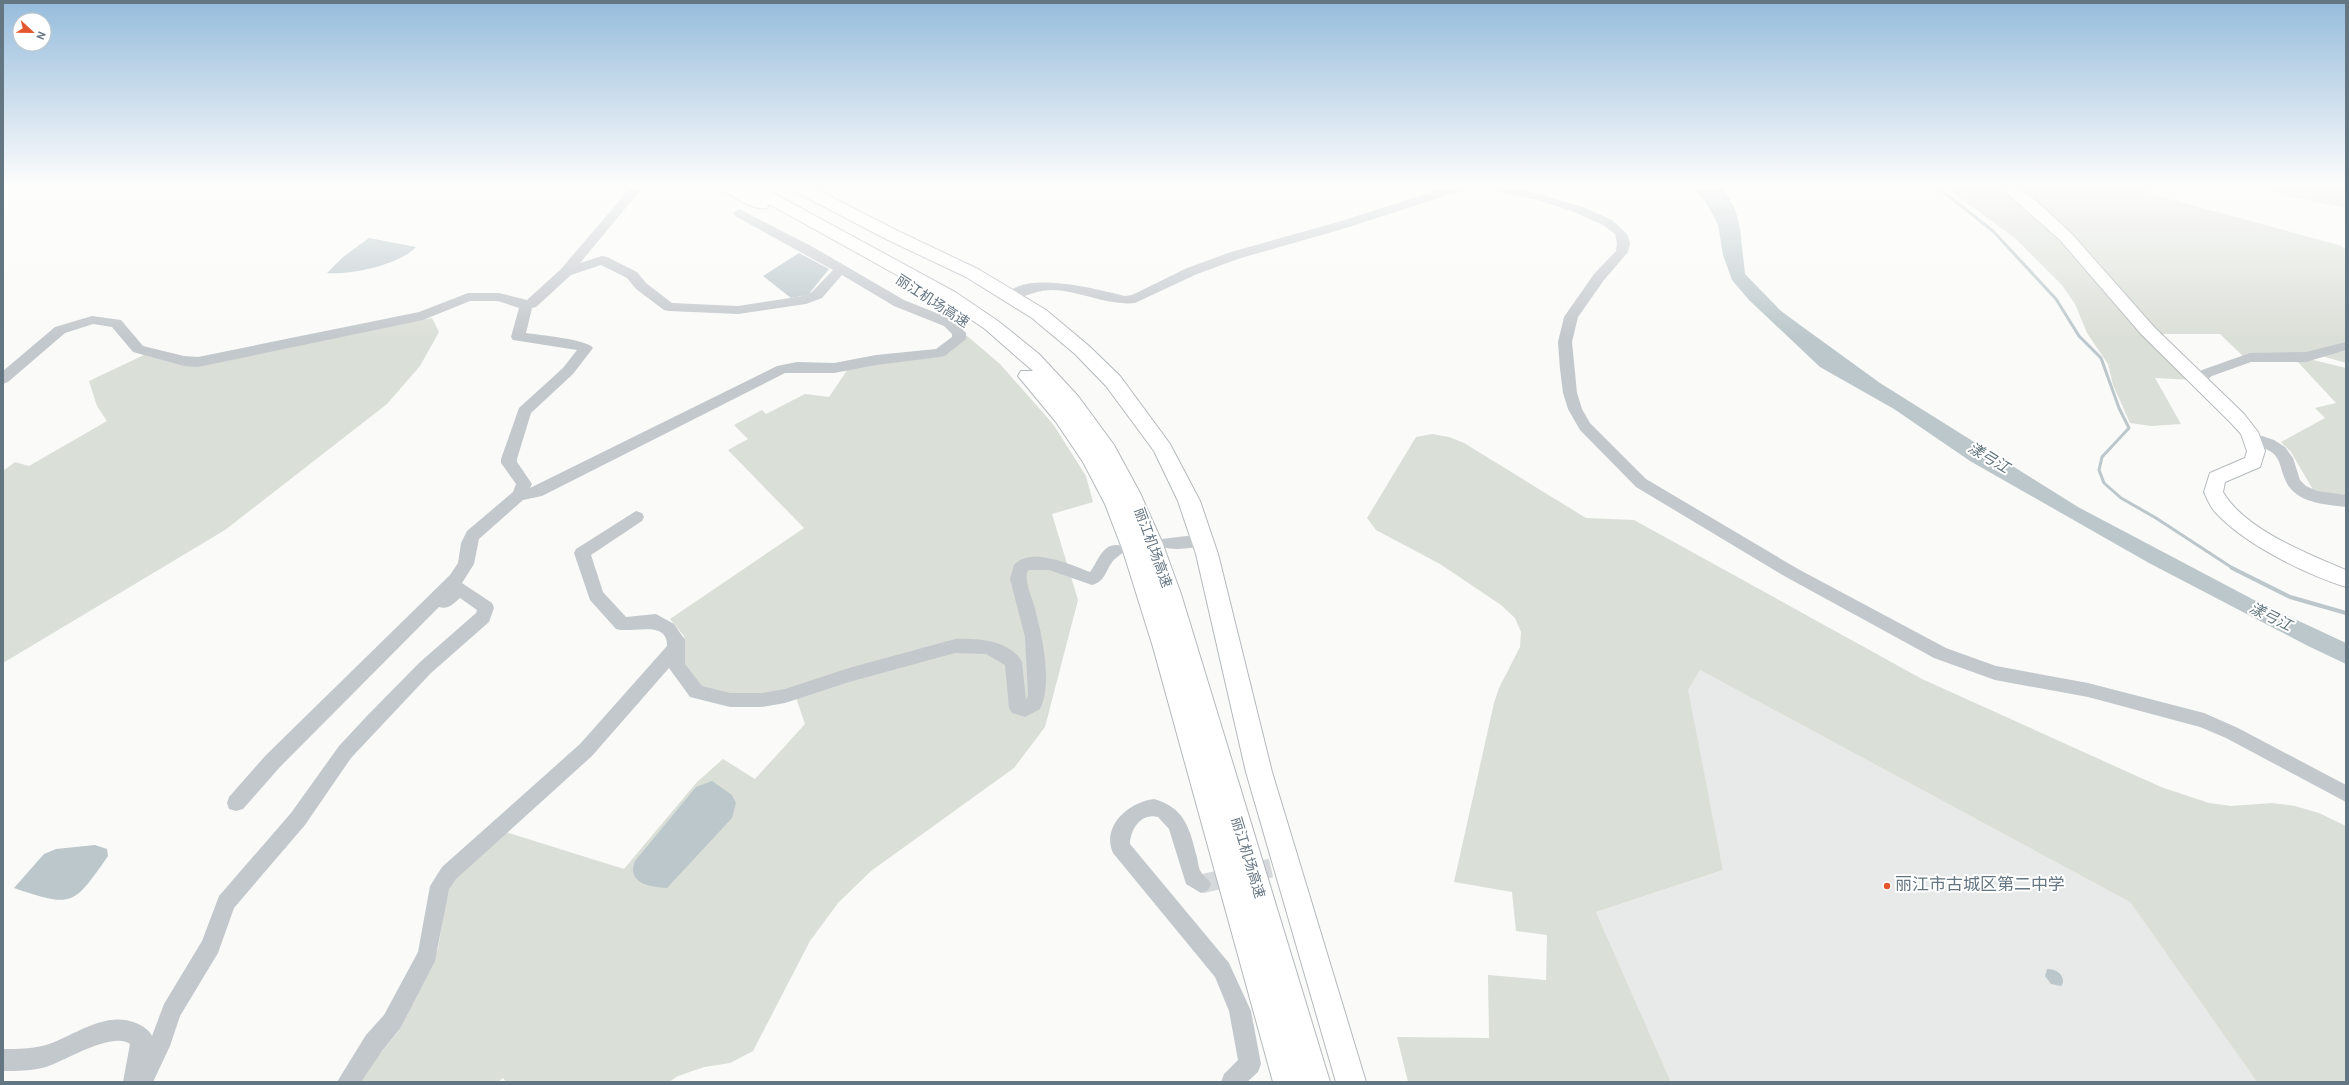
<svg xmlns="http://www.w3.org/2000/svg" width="2349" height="1085" font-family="Overpass,'Noto Sans SC',sans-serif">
<rect width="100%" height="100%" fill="#fafaf8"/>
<!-- built -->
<path fill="#e8e9e9" d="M1700 670 2130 902 2257 1082H1671L1596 912 1723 870 1687 690Z"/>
<!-- green -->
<path fill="#dadfd7" d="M1945 187H2001L2026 204 2195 380 2155 378 2181 424 2151 426 2130 423 2113 385 2108 364 2087 333 2075 304 2062 285 2015 238Z
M2015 187H2148L2151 194 2342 246 2346 250V363L2308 352 2244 357 2220 334H2158C2112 283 2073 225 2015 187Z
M2256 187H2346V208L2292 197Z
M432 318 439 332 420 366 387 404 225 530 3 663V471L15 462 29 466 107 421 97 406 89 381 146 354 184 365Z
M966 335 1000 364 1053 424 1086 476 1093 502 1052 514 1078 600 1045 727 1014 768 871 871 838 903 810 941 753 1051 730 1063 704 1067 678 1076 669 1082H506L503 1078 498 1082H356L399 1031 438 949 448 886 506 832 624 869 697 782 723 759 755 779 805 724 793 689C771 694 720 703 701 688 692 681 685 664 679 654L684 636 670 619 804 528 728 450 748 439 734 425 762 410 766 414 805 394 829 397 850 366 936 357 949 353Z
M2313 360 2346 368V500L2316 495 2291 452 2281 442 2325 418 2315 408 2336 403 2297 361Z
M1432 434 1449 437 1464 443 1586 518 1634 520 1922 679 2161 787 2209 803 2231 806 2272 803 2295 806 2319 813 2346 826V1082H2257L2130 902 1700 670 1688 690 1723 870 1596 912 1671 1082H1408L1397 1037 1489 1038 1488 975 1546 980 1547 935 1516 931 1512 892 1454 882 1494 703 1499 688 1520 647 1521 632 1515 618 1501 605 1440 564 1376 530 1367 518 1416 437Z"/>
<!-- water -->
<path fill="#bbc7cb" d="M1690 187H1723L1735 209 1740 228 1745 274 1781 311 1800 325 1880 383 2078 507 2256 601 2346 643V664L2308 646 2149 563 1970 461 1894 409 1820 367 1749 300 1732 280 1723 255 1718 224 1703 198Z
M369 238 416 247C399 265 351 275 327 273L343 257Z
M799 253 829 269 808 295 791 298 763 276Z
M712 781 732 795 736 803 732 818 667 888C650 887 626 883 635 861L696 787Z
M95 845 107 849 108 856C73 906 73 908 14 888L44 854 56 849Z
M2047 969C2056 969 2064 974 2063 983L2061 986 2051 984 2045 976Z"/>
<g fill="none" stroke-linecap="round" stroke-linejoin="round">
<!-- stream-far1 -->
<path stroke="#bbc7cb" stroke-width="3" d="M1937 187 1993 231 2056 299 2079 336 2101 358 2119 408 2129 428 2102 457 2099 470 2104 483 2121 498 2156 518 2234 569"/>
<!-- stream -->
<path stroke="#bbc7cb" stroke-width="4" d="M2232 568 2290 597 2346 613"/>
<!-- minor-tunnel -->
<path stroke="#d5d9db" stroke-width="19" stroke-dasharray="19 10" stroke-linecap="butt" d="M1201 884 1271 868"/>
<defs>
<path id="major" d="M2000 187H2016L2034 199 2071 233 2154 327 2244 414 2258 432 2265 451 2260 467 2225 482 2223 492C2244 529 2308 554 2346 570V587C2305 574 2246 545 2216 513 2211 508 2207 499 2204 492L2210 473 2245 458 2247 451 2241 434 2231 423 2142 335 2060 240Z"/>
<path id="highway" d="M721 187H762L955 292 998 321 1039 354 1078 396 1114 445 1140 493 1162 542 1181 594 1330 1082H1273L1153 647 1123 551 1105 504 1083 462 1056 422 1018 376 1021 371H1033L985 329 942 300 769 204 767 208C753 211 736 197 723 191Z
M792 187H812L900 232 978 269 1046 310 1089 346 1120 376 1170 444 1200 501 1218 554 1272 772 1366 1082H1336L1246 772 1196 554 1178 501 1154 451 1106 386 1075 354 1032 318 966 277 888 240 794 191Z"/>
</defs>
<!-- major casing -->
<use href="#major" stroke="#b5babe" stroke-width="2"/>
<!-- highway casing -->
<use href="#highway" stroke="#b4b9bd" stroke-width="2"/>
<!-- minor -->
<path fill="#c3c8cc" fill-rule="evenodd" d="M631 187H643L580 263 602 256 607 257 637 272 646 283 672 303 738 306 803 296 812 292 833 270 735 216 733 213 739 209 813 247 904 300 954 320 966 333V339L945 356 940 357 876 365 834 373H785L542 496 523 500 479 539 474 564 462 583 492 603 494 608 489 622 431 673 351 758 305 825 234 908 218 953 180 1016 170 1046 153 1082H123L130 1044C112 1031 65 1061 46 1067 32 1071 17 1071 3 1071V1049C17 1049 32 1049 46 1045 74 1036 105 1010 136 1023 143 1026 149 1030 152 1036L164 1004 202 941 219 896 291 813 339 746 365 718 419 663 476 613 477 610 460 598C453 604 448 610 439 607L280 767 243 809 236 811 229 809 227 803 229 797 266 755 450 575 458 563 461 543 467 531 513 492 516 484 501 463V459L519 408 563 368 577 350 513 340 511 337 519 308 498 301H470L423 320 198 367 184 366 133 352 112 327 93 324 65 333 8 382 3 384V371L55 327 92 316 121 320 143 346 184 356 198 357 419 312 468 293H499L527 300 561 269ZM601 265 627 278 636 289 664 310 669 311 738 314 806 304 822 298 842 275 894 306 944 326 952 334V337L936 349 876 355 834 363 797 362 777 366 530 488 532 484 517 462V459L531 413 573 374 593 348C587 339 538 335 526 333L532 308 536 307 571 275Z
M1448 187H1465L1463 190 1346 228 1241 258 1197 274 1135 303C1108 306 1081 291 1053 290 1037 290 1027 296 1012 300L1005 296C1024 269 1099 290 1125 296L1132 295 1187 268 1231 252 1338 222Z
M1492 187H1514L1583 207 1612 220 1627 234 1630 243 1628 252 1604 280 1578 317 1572 342 1577 393 1582 409 1590 423 1646 479 1798 569 1946 648 1996 666 2088 683 2204 713 2238 728 2346 785V802L2226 738 2200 727 2088 697 1995 680 1934 658 1786 577 1636 487 1580 430 1568 409 1563 393 1560 369 1558 342 1564 317 1594 274 1616 251 1617 243 1615 234 1603 225 1574 212 1538 200 1494 190Z
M2346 342V350L2306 362H2251L2212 376 2203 383H2193L2191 380 2202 370 2250 353 2306 352Z
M2253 433 2274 440 2285 447 2293 458 2300 480 2306 486 2317 491 2346 495V507C2322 504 2293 503 2284 477 2281 469 2280 460 2274 454 2267 447 2251 446 2246 438L2248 434Z
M636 511 642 513 644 517 642 521 591 555 603 592 626 617 656 614 674 624 685 640V664L702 686 730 693H762L785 689 849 668 955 639C977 638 1010 640 1022 662L1026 700 1028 695 1025 637 1010 579 1014 565C1031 546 1071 565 1090 572 1099 560 1103 540 1123 546L1125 550C1122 555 1117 556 1113 561 1105 571 1106 581 1092 585L1049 570H1029L1027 572C1025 584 1032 597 1035 609 1042 635 1053 684 1040 709L1025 717 1012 713 1009 708 1005 665 986 654 955 653 849 682 785 703 762 707H730L690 697 669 668 592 756 456 879 449 889 435 961 400 1029 382 1051 361 1082H337L366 1035 384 1015 418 952 430 886 442 867 580 744 667 646C668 619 631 634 616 629L590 600 574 553 576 549Z
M1203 534 1209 536 1211 540 1209 544C1196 548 1175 551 1162 547L1160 543 1162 539Z
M1154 799C1184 808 1189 826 1196 854 1198 859 1198 868 1201 872 1204 877 1208 878 1211 884L1208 890 1201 893 1186 884 1169 829 1158 817C1141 812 1130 830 1130 844L1229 963 1251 1011 1261 1064 1258 1072 1247 1082H1221L1224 1074 1238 1060 1229 1011 1215 977 1113 853C1101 826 1129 802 1154 799Z"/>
<!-- major -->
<use href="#major" fill="#fff" fill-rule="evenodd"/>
<!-- highway -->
<use href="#highway" fill="#fff" fill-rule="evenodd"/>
</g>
<!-- sky -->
<linearGradient id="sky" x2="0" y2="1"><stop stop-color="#96bcdc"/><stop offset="0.55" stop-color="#fdfdfc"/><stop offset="1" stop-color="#fdfdfc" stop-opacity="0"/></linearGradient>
<rect width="2349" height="339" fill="url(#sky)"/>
<!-- markers -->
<circle fill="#e4572e" stroke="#fff" stroke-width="1.5" cx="1887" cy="886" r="4"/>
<g text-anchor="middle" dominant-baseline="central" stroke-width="4" stroke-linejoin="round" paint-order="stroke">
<!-- street labels -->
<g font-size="14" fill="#657683" stroke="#fff">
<text transform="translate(932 302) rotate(33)">丽江机场高速</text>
<text transform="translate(1152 548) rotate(70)">丽江机场高速</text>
<text transform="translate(1247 858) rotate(73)">丽江机场高速</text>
</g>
<!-- water labels -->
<g font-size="15" font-style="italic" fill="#60757c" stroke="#fff">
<text transform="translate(1988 459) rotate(31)">漾弓江</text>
<text transform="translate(2270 618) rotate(26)">漾弓江</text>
</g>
<!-- near-poi labels -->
<g font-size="17" fill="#657683" stroke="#fff" text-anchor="start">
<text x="1895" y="886">丽江市古城区第二中学</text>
</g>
</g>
<!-- border -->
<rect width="2349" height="1085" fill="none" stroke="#657683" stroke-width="8"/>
<!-- north arrow -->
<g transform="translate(32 32) rotate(112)"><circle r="19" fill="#ffffff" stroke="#c1c8cd"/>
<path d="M0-3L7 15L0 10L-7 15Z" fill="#e4572e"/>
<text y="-6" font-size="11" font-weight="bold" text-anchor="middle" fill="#657683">N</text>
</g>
</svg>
